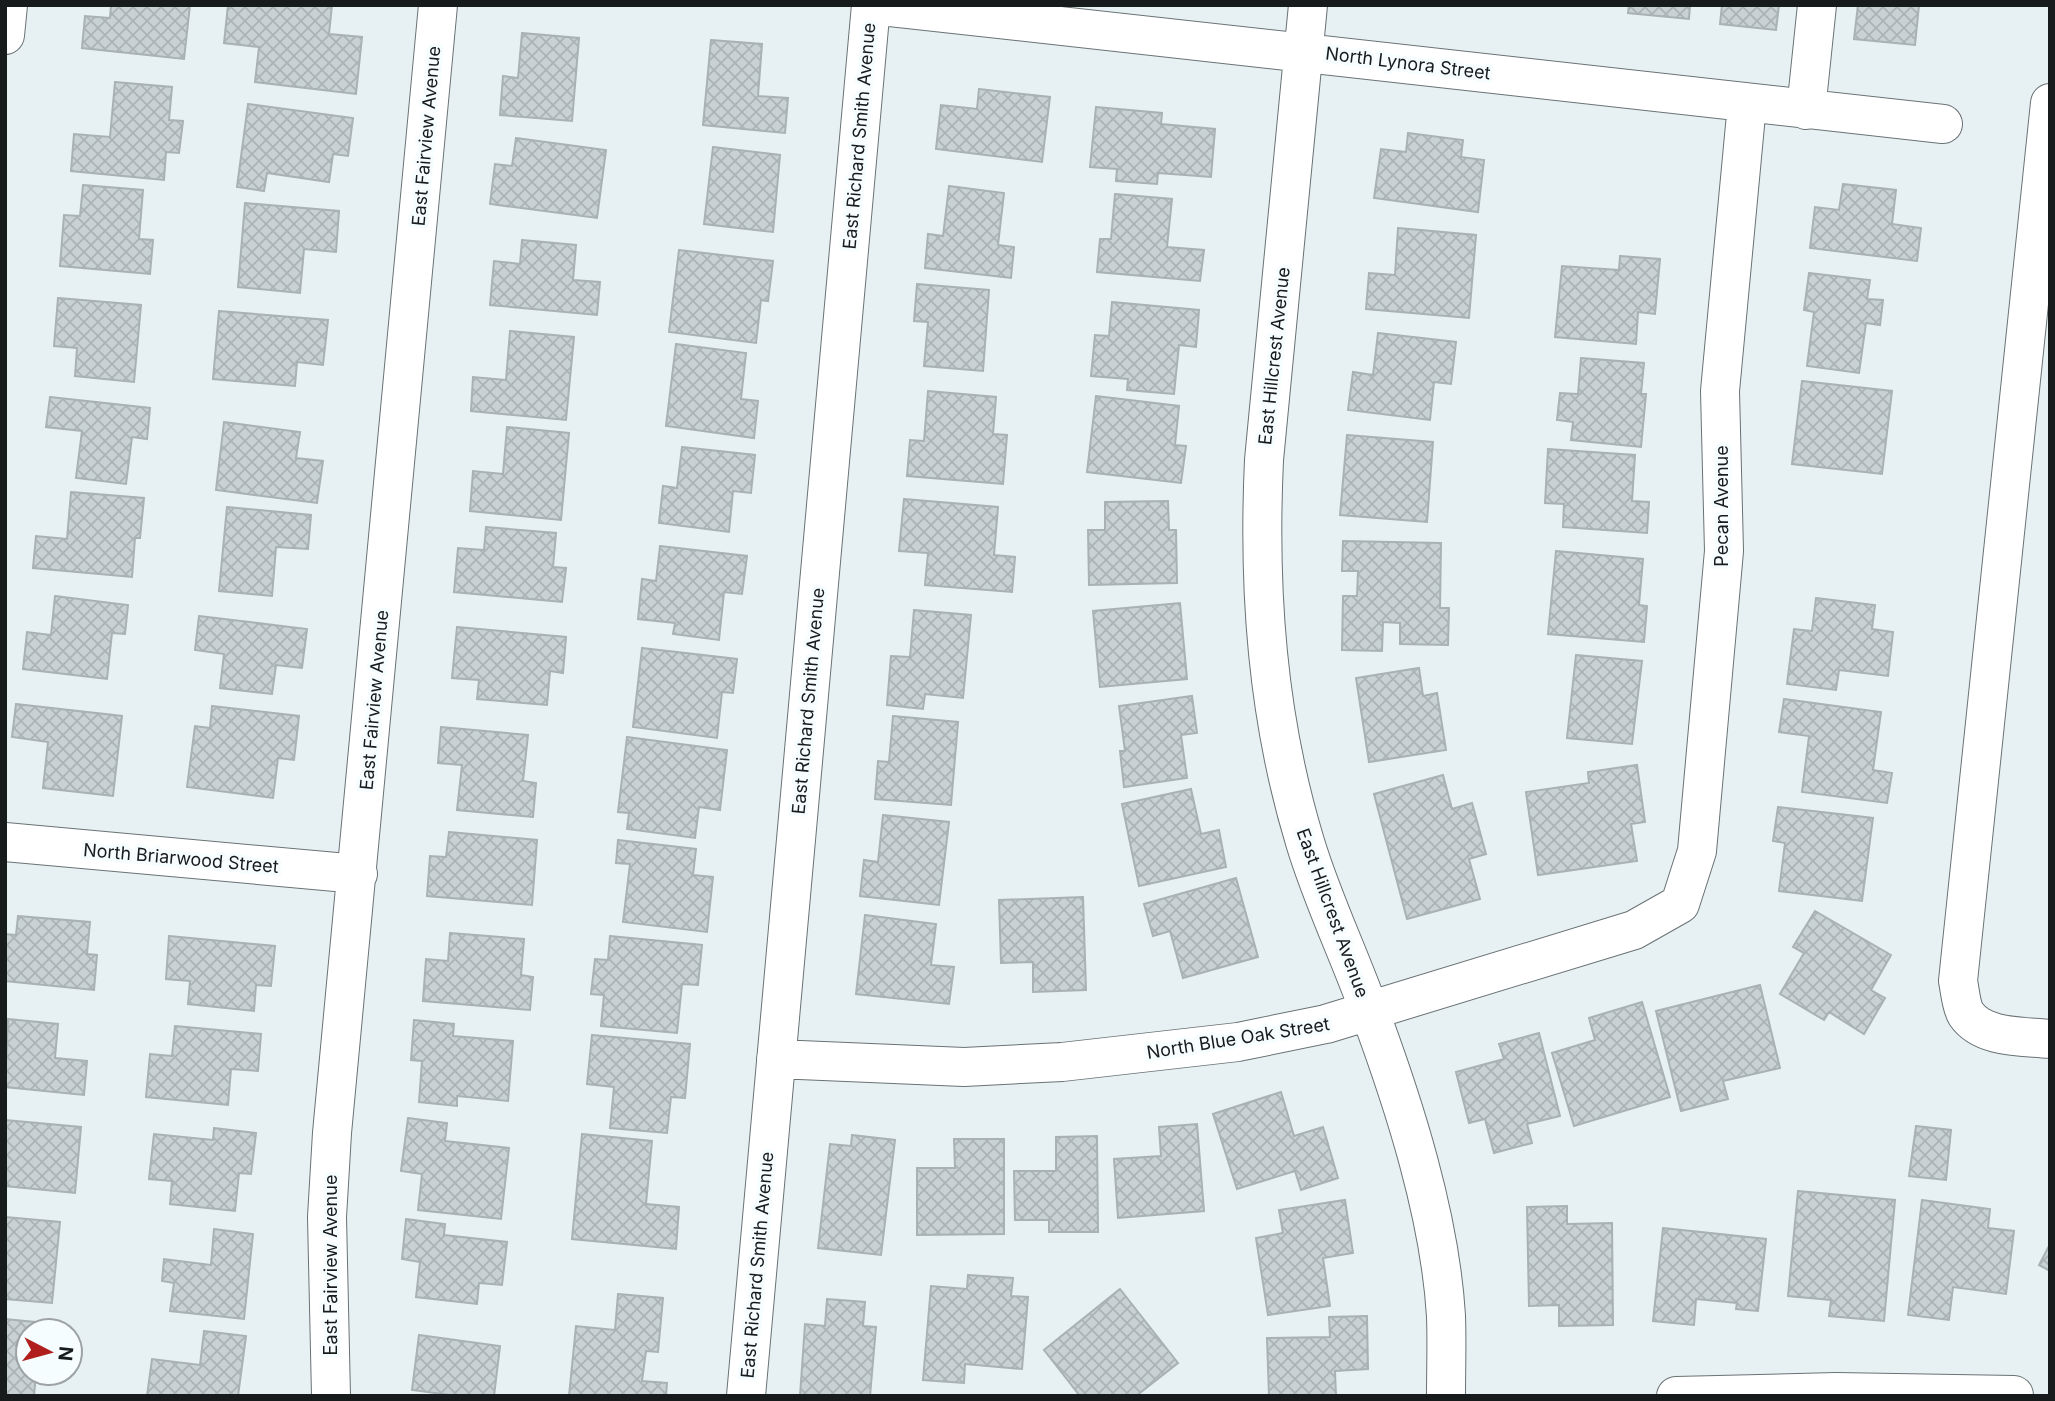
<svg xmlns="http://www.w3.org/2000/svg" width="2055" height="1401" font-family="Inter,sans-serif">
<defs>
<pattern id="building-cross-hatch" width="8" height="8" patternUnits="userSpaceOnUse" patternTransform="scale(1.75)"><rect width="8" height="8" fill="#c8d1d3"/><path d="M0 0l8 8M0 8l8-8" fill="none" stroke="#abb3b5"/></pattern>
</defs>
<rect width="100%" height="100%" fill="#e7f0f3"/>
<!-- building -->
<path fill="url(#building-cross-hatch)" stroke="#a8b1b3" stroke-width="2" d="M111 5H190L184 59 82 48 85 16 110 18Z
M228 5H332L329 34 362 37 356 94 255 82 259 47 224 43Z
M1629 5H1690L1689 19 1628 13Z
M1722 5H1779L1776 30 1720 24Z
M1858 5H1919L1915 45 1854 39Z
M522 33 579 38 572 121 500 115 503 76 518 78Z
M711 40 762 44 758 96 788 98 785 133 703 125Z
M115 82 172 87 169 120 183 121 179 153 166 152 164 180 71 171 74 134 110 137Z
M979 89 1050 97 1042 162 936 149 941 105 977 109Z
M248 104 353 118 348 156 333 154 329 182 267 173 264 191 237 187Z
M1096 107 1162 113 1161 124 1215 129 1211 177 1158 173 1157 184 1116 181 1117 169 1090 167Z
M1408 133 1463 140 1461 157 1484 160 1478 212 1374 198 1381 149 1406 152Z
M516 138 606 150 597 218 490 204 495 164 512 166Z
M713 147 780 155 773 232 704 224Z
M1843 184 1896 190 1892 224 1921 228 1917 261 1810 248 1815 207 1839 210Z
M83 185 143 190 139 239 153 240 150 274 60 266 64 215 80 216Z
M949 186 1004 193 998 245 1014 247 1011 278 925 268 928 234 943 236Z
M1115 194 1172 199 1167 247 1204 250 1200 281 1097 272 1100 239H1111Z
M245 203 339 211 336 252 304 249 300 293 238 287Z
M1398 228 1476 235 1469 318 1366 309 1369 273 1395 275Z
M522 240 576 245 573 280 600 282 597 315 490 305 494 261 520 264Z
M679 250 773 261 768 301 761 300 756 343 669 332Z
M1620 256 1660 259 1655 314 1638 312 1636 344 1555 337 1562 266 1619 270Z
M1809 273 1870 280 1867 299 1883 300 1880 325 1866 323 1859 373 1807 366 1814 312 1804 310Z
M917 284 989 290 983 371 924 366 928 322 914 321Z
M58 298 141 305 134 382 75 376 77 348 54 346Z
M1112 302 1199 310 1196 347 1179 345 1174 394 1127 390 1128 379 1091 376 1095 335 1109 336Z
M219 311 328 320 323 365 297 362 295 386 213 379Z
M510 331 574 337 566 420 471 411 473 377 506 380Z
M1378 333 1456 342 1451 384 1434 382 1430 420 1348 410 1353 372 1373 375Z
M676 344 746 353 741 399 758 401 754 438 666 426Z
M1581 358 1644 363 1641 394H1646L1641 447 1571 440 1573 422 1557 420 1560 393 1578 394Z
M1802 381 1892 391 1882 474 1792 464Z
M928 391 996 397 993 434 1007 435 1003 484 907 476 910 440 924 441Z
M1096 396 1179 406 1175 445 1186 446 1181 483 1087 472Z
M50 397 150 408 147 439 132 437 126 484 76 478 82 431 46 427Z
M224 422 300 432 296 458 323 461 317 503 216 490Z
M507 427 569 433 561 520 470 511 473 471 503 474Z
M1347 435 1433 442 1427 522 1340 515Z
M682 447 755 455 751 493 733 491 729 532 659 523 663 486 677 488Z
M1548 449 1635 455 1632 501 1649 502 1647 533 1563 527 1564 504 1545 503Z
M71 492 144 498 140 538H135L132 577 33 568 36 536 67 539Z
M904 499 998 507 994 555 1015 557 1012 592 925 585 928 553 899 551Z
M1168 501 1169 530H1176L1177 583 1089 585 1088 530H1105V502Z
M227 507 311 515 308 549 276 547 272 596 219 591Z
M486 527 556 533 553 567 566 568 562 602 454 592 458 548 484 550Z
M1343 541 1441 543 1440 608H1449L1448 645 1400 644V623L1383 622 1382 651 1342 650 1343 596H1357L1358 571H1342Z
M660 546 747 556 742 594 724 592 719 640 673 634 675 623 638 619 642 579 656 581Z
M1556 551 1643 559 1639 605 1647 606 1644 642 1548 634Z
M55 596 128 605 125 634 112 633 107 679 23 669 27 632 51 635Z
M1816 598 1875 605 1872 629 1893 632 1888 676 1839 670 1836 690 1787 684 1794 629 1812 631Z
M1180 603 1187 679 1100 687 1093 611Z
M914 610 971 615 963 698 925 694 923 709 887 705 891 656 910 657Z
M199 616 307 629 302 668 276 665 272 694 220 688 224 654 195 650Z
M457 627 566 637 563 673 550 671 547 705 477 699 479 680 452 678Z
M642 648 737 659 733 693 722 692 717 738 633 727Z
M1576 655 1642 661 1632 744 1567 738Z
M1419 668 1423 696 1437 693 1446 750 1369 762 1356 678Z
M1192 696 1197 733 1181 735 1187 778 1124 787 1120 751H1125L1119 706Z
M1784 699 1881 712 1873 770 1892 773 1887 803 1802 792 1809 736 1779 732Z
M16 704 122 716 113 796 43 788 48 742 12 737Z
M212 706 299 716 294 760 278 758 273 798 187 787 195 726 210 728Z
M893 716 958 722 951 805 875 799 878 761 889 762Z
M441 727 528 735 523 781 536 783 533 817 457 810 462 765 438 763Z
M627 737 727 750 720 810 699 807 695 838 627 829 629 813 618 812Z
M1637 765 1645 822 1631 824 1637 861 1538 875 1526 792 1589 783 1588 772Z
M1443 775 1452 809 1472 803 1486 854 1469 859 1480 899 1407 919 1374 794Z
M1191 789 1201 834 1219 830 1226 867 1139 886 1122 804Z
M1778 807 1873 818 1862 901 1779 891 1785 843 1773 841Z
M883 815 949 822 939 905 860 896 864 860 878 862Z
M449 832 537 840 532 905 427 896 430 856 446 857Z
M618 840 696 849 693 875 713 877 707 932 623 922 630 864 616 863Z
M1236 878 1258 957 1183 978 1170 931 1153 936 1144 904Z
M1083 897 1086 990 1033 992V962L1001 963 999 900Z
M1815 911 1891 955 1871 990 1885 998 1864 1034 1829 1012 1824 1020 1780 994 1804 953 1793 947Z
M865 915 936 924 931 965 954 967 949 1004 856 994Z
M18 916 90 922 87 954 97 955 94 990 5 981V934L16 935Z
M450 933 524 939 521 975 533 977 530 1010 423 1001 426 959 448 961Z
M169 936 275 946 271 986 256 985 254 1011 188 1004 190 981 166 979Z
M610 936 702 945 698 985 682 984 677 1033 601 1026 604 995 591 994 595 959 608 960Z
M1760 985 1780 1068 1723 1081 1728 1099 1681 1111 1656 1011Z
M1642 1002 1670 1097 1574 1126 1552 1053 1595 1040 1589 1018Z
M8 1019 58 1024 55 1058 87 1061 84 1095 5 1087Z
M414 1020 454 1024 453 1036 513 1041 508 1101 457 1096V1106L419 1102 422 1061 411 1060Z
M175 1026 261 1034 258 1071 231 1069 228 1105 146 1097 150 1054 172 1056Z
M1539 1033 1560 1116 1527 1124 1532 1143 1494 1153 1485 1119 1469 1123 1456 1072 1504 1059 1499 1044Z
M592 1035 690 1044 685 1098 671 1097 667 1133 610 1128 614 1087 587 1084Z
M1281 1092 1294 1136 1323 1127 1338 1178 1301 1190 1295 1171 1237 1189 1213 1114Z
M408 1118 447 1123 445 1141 509 1148 501 1219 418 1210 422 1174 401 1171Z
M5 1120 81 1127 75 1193 5 1186Z
M1197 1124 1204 1211 1118 1218 1114 1159 1161 1156 1159 1127Z
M1916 1126 1951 1130 1946 1180 1909 1176Z
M214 1128 256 1133 251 1174 239 1173 235 1211 170 1204 172 1181 149 1179 154 1134 213 1140Z
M582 1134 652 1141 646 1204 679 1207 676 1249 572 1239Z
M852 1135 895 1140 881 1255 818 1248 830 1144 851 1146Z
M1097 1136 1098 1232H1049V1220H1015L1014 1171H1056V1137Z
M954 1139H1004V1234L917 1235V1168H955Z
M1798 1191 1895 1200 1884 1321 1829 1316 1831 1300 1788 1296Z
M1345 1200 1353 1253 1323 1258 1330 1306 1268 1315 1256 1238 1283 1233 1279 1210Z
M1922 1200 1990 1209 1988 1228 2014 1231 2006 1294 1953 1287 1949 1320 1908 1315Z
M1567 1206V1224L1612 1223 1613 1325 1559 1326V1305L1529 1306 1527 1207Z
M5 1217 60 1222 52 1303 5 1299Z
M406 1219 445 1224 444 1235 507 1242 502 1285 479 1283 477 1304 416 1297 420 1262 402 1259Z
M1663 1228 1766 1239 1758 1311 1736 1309 1737 1303 1696 1299 1694 1325 1653 1321Z
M214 1229 253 1234 244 1319 170 1311 174 1283 162 1281 164 1259 211 1265Z
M2050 1244V1271L2039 1265Z
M968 1275 1013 1278 1011 1296 1028 1297 1022 1369 965 1364 964 1383 923 1380 931 1286 967 1289Z
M1120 1289 1178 1363 1136 1396H1080L1044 1350Z
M618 1294 663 1298 658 1352 646 1351 642 1381 667 1383 666 1396H569L576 1326 615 1330Z
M827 1299 865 1302 863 1326 876 1327 870 1396H800L805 1324 825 1326Z
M1367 1316 1368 1369 1335 1371 1336 1396H1269L1267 1338 1330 1337 1329 1317Z
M5 1319 55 1324 54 1331H28V1373H36L34 1396H5Z
M204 1331 246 1336 238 1396H147L152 1359 200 1365Z
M419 1335 500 1346 494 1396H457L412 1390Z"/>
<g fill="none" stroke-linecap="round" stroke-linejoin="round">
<defs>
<path id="minor" d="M872 5 1943 124
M1308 5 1264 460C1258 590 1267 717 1305 842 1322 899 1349 954 1369 1010 1404 1104 1440 1216 1446 1316 1447 1343 1446 1369 1446 1396
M5 35 8 5
M2050 103 1958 981C1960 990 1961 1006 1966 1014 1983 1039 2024 1036 2050 1039
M1806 110 1817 5
M5 842 358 874
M776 1059 964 1067 1062 1062 1238 1042 1326 1024 1634 930 1680 904 1697 851 1724 551 1720 391 1747 104
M331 1396 327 1217 332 1133 438 5
M746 1396 871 5
M1676 1396 1836 1392 2014 1395"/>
</defs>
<!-- minor casing -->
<use href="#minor" stroke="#6a7274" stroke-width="40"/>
<!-- minor -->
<use href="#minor" stroke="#fff" stroke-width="38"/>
</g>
<g text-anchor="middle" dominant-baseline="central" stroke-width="7" stroke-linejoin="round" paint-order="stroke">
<!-- street labels -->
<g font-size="18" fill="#181b1c" stroke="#f6fdff">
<text transform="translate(1408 63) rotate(7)">North Lynora Street</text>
<text transform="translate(426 136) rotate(-85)">East Fairview Avenue</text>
<text transform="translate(859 136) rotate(-85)">East Richard Smith Avenue</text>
<text transform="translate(1274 356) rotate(-84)">East Hillcrest Avenue</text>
<text transform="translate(1721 506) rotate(-90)">Pecan Avenue</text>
<text transform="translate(374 700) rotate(-85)">East Fairview Avenue</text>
<text transform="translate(808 701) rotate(-85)">East Richard Smith Avenue</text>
<text transform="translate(181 858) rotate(5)">North Briarwood Street</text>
<text transform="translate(1333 913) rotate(70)">East Hillcrest Avenue</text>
<text transform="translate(1238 1038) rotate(-9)">North Blue Oak Street</text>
<text transform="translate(330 1265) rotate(-90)">East Fairview Avenue</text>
<text transform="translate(757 1265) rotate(-85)">East Richard Smith Avenue</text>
</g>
</g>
<!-- border -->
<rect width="2055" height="1401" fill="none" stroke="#181b1c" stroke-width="14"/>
<!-- north arrow -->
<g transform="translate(49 1352) rotate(96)"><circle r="33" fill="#f6fdff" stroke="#9da3a4" stroke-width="2"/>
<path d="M0-5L12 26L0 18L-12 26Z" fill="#b01f1e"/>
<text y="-10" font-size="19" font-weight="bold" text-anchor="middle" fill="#181b1c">N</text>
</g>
</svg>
